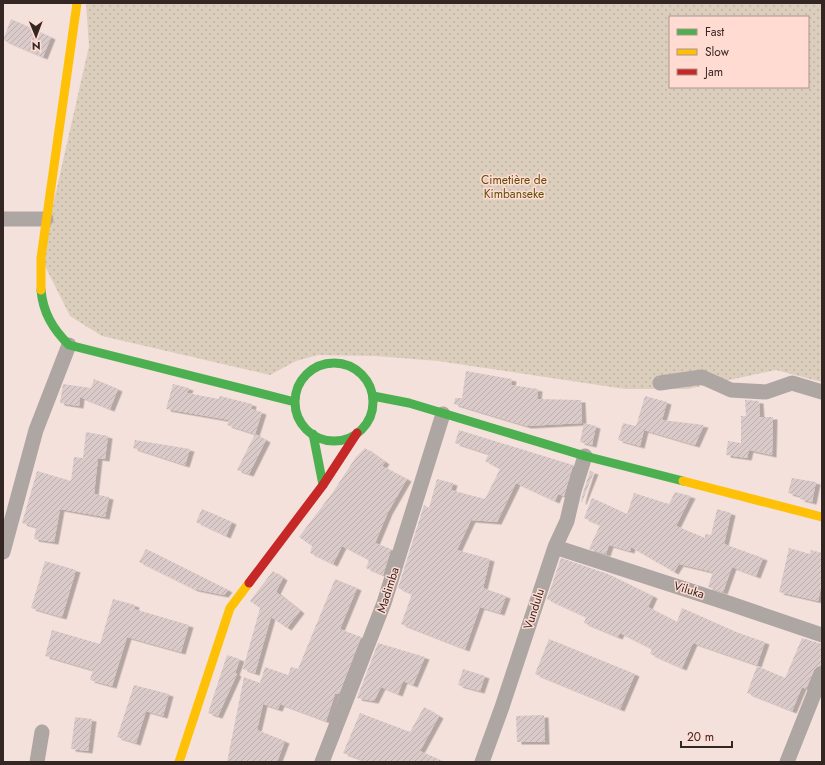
<svg xmlns="http://www.w3.org/2000/svg" width="825" height="765" font-family="Jost,sans-serif">
<defs>
<pattern id="grass-dots" width="8" height="8" patternUnits="userSpaceOnUse"><rect width="8" height="8" fill="#dccebd"/><path d="M2 2h.1M6 6h.1" fill="none" stroke="#bdb1a2" stroke-width="1.8" stroke-linecap="round"/></pattern>
<pattern id="building-hatch" width="6" height="6" patternUnits="userSpaceOnUse"><rect width="6" height="6" fill="#dacbca"/><path d="M-1 1l2-2M0 6l6-6M5 7l2-2" fill="none" stroke="#bcaead"/></pattern>
<filter id="shadow"><feDropShadow dx="4.5" dy="2.5" stdDeviation="0" flood-color="#0004"/></filter>
</defs>
<rect width="100%" height="100%" fill="#f4e1dc"/>
<!-- grass -->
<path fill="url(#grass-dots)" fill-rule="evenodd" d="M86 3H822V382L776 370 688 389H625L438 361 375 356 318 355 296 361 270 375 102 336 70 316 41 258 89 46ZM670 17H808V87H670Z"/>
<!-- building -->
<path fill="url(#building-hatch)" filter="url(#shadow)" d="M11 19 51 37 43 57 3 40Z
M466 371 512 379 511 385 538 389 537 399 581 400 582 423 527 426 454 404 455 398H462Z
M94 379 118 389 110 409 80 397 79 406 60 403 63 384 91 388Z
M173 384 189 388 187 393 219 399 220 396 252 404 251 409 262 412 255 434 227 425 229 420 166 409Z
M645 396 667 402 662 420 704 425 695 445 644 430 640 446 618 440 623 423 636 426Z
M745 400 759 401 760 417H773L772 455 749 450 747 458 726 455 728 441 741 443V416H746Z
M584 423 596 426 592 445 580 442Z
M459 430 573 465 564 496 558 494 555 501 516 483 497 522 471 520 457 550 490 559 483 588 506 596 500 613 480 607 465 649 401 624 412 594 398 588 424 505 429 508 437 479 453 483 451 490 485 499 500 469 485 461 489 454 455 443Z
M86 432 108 436 105 459 98 458 94 494 109 497 105 517 60 509 54 542 34 539 36 527 22 523 37 471 71 481 74 457 83 458Z
M255 434 266 440 249 474 237 470Z
M135 440 190 449 185 465 133 448Z
M365 448 385 462 382 466 407 479 388 512 375 543 391 549 383 575 366 568 369 560 342 546 333 564 310 553 312 546 299 537 333 492 356 457Z
M590 471 594 472 582 502H581L583 493Z
M792 478 816 482 812 502 800 499V496L788 493Z
M675 492 691 496 676 526 705 538V534L711 535 717 509 731 513 724 544 763 558 756 576 732 567 723 592 708 587 713 572 679 564 674 572 631 547 630 551 609 545 606 554 589 549 600 525 584 518 592 498 627 514 634 493 669 504Z
M202 509 232 522 226 536 196 522Z
M789 548 810 554 811 550 822 553V583L818 601 779 592Z
M146 549 228 590 224 595 194 589 139 562Z
M561 558 608 574 653 596 648 607 677 622 682 608 736 632 765 642 757 665 693 643 682 668 650 654 652 649 620 633 618 637 584 623 586 617 547 599Z
M45 561 76 570 62 617 31 608Z
M273 571 283 578 276 592 300 611 287 628 271 617 255 673 243 669 260 608 250 601Z
M335 579 357 588 340 629 361 637 339 694H335L326 721 280 704 278 709 263 704 257 730 285 741 277 762H227L244 677 260 683 265 667 288 675 291 667 298 669Z
M113 599 135 605 134 609 189 625 181 652 127 637 112 686 90 680 93 670 45 656 52 630 100 644Z
M802 638 822 644V665L817 667 814 670 806 689 802 687 792 711 747 693 757 666 785 678Z
M549 639 635 674 620 709 535 674Z
M378 643 425 657 413 685 403 681 398 694 381 687 374 701 357 698Z
M227 655 240 659 235 673 237 674 218 716 208 713Z
M463 669 485 676 480 691 458 685Z
M134 685 169 694 163 716 146 711 136 743 117 737Z
M424 707 439 716 420 751 445 762H368L343 753 360 713 410 732Z
M544 715 545 742H517L516 716Z
M75 717 92 719 88 751 71 749Z"/>
<g fill="none" stroke-linecap="round" stroke-linejoin="round">
<!-- street -->
<path stroke="#aea6a3" stroke-width="15" d="M3 219H46
M660 383 702 377 731 390 766 392 792 383 822 392
M555 547 731 604 822 635
M3 552 36 430 69 345
M37 762 42 732
M322 762 384 603 443 414
M482 762 502 707 555 547 567 521 574 491 585 456
M787 762 822 674"/>
<!-- fast -->
<path stroke="#4caf50" stroke-width="9" d="M41 290C43 313 53 329 69 345L295 402
M295 402a39 39 0 1 1 78 0a39 39 0 1 1-78 0Z
M373 396 409 403 585 456 683 481
M313 434 323 485"/>
<!-- slow -->
<path stroke="#ffc107" stroke-width="9" d="M41 290V258L77 3
M683 481 822 517
M179 762 230 608 249 583"/>
<!-- jam -->
<path stroke="#c62828" stroke-width="9" d="M249 583 323 485 357 433"/>
</g>
<g text-anchor="middle" dominant-baseline="central" stroke-width="3" stroke-linejoin="round" paint-order="stroke">
<!-- park labels -->
<g font-size="12" fill="#604f0a" stroke="#ffdbd2">
<text x="514" y="180">Cimetière de<tspan x="514" dy="14">Kimbanseke</tspan></text>
</g>
<!-- street labels -->
<g font-size="12" fill="#342623" stroke="#ffdbd2">
<text transform="translate(388 590) rotate(-72)">Madimba</text>
<text transform="translate(689 590) rotate(17)">Viluka</text>
<text transform="translate(534 609) rotate(-72)">Vundulu</text>
</g>
</g>
<!-- border -->
<rect width="825" height="765" fill="none" stroke="#342623" stroke-width="8"/>
<!-- legend -->
<rect x="669" y="16" width="140" height="72" fill="#ffdbd2" stroke="#ae938c"/>
<rect x="677" y="29" width="20" height="6" fill="#4caf50" stroke="#ae938c"/>
<text x="705" y="36" font-size="12" fill="#342623">Fast</text>
<rect x="677" y="49" width="20" height="6" fill="#ffc107" stroke="#ae938c"/>
<text x="705" y="56" font-size="12" fill="#342623">Slow</text>
<rect x="677" y="69" width="20" height="6" fill="#c62828" stroke="#ae938c"/>
<text x="705" y="76" font-size="12" fill="#342623">Jam</text>
<!-- north arrow -->
<g transform="translate(36 36) rotate(179)" stroke="#ffdbd2" stroke-width="3" paint-order="stroke">
<path d="M0-3L7 15L0 10L-7 15Z" fill="#342623"/>
<text y="-6" font-size="11" font-weight="bold" text-anchor="middle" fill="#342623">N</text>
</g>
<!-- scale -->
<path d="M681 741v6h51v-6" fill="none" stroke="#342623" stroke-width="2"/>
<text x="687" y="741" font-size="12" fill="#342623" stroke="#ffdbd2" stroke-width="3" paint-order="stroke">20 m</text>
</svg>
